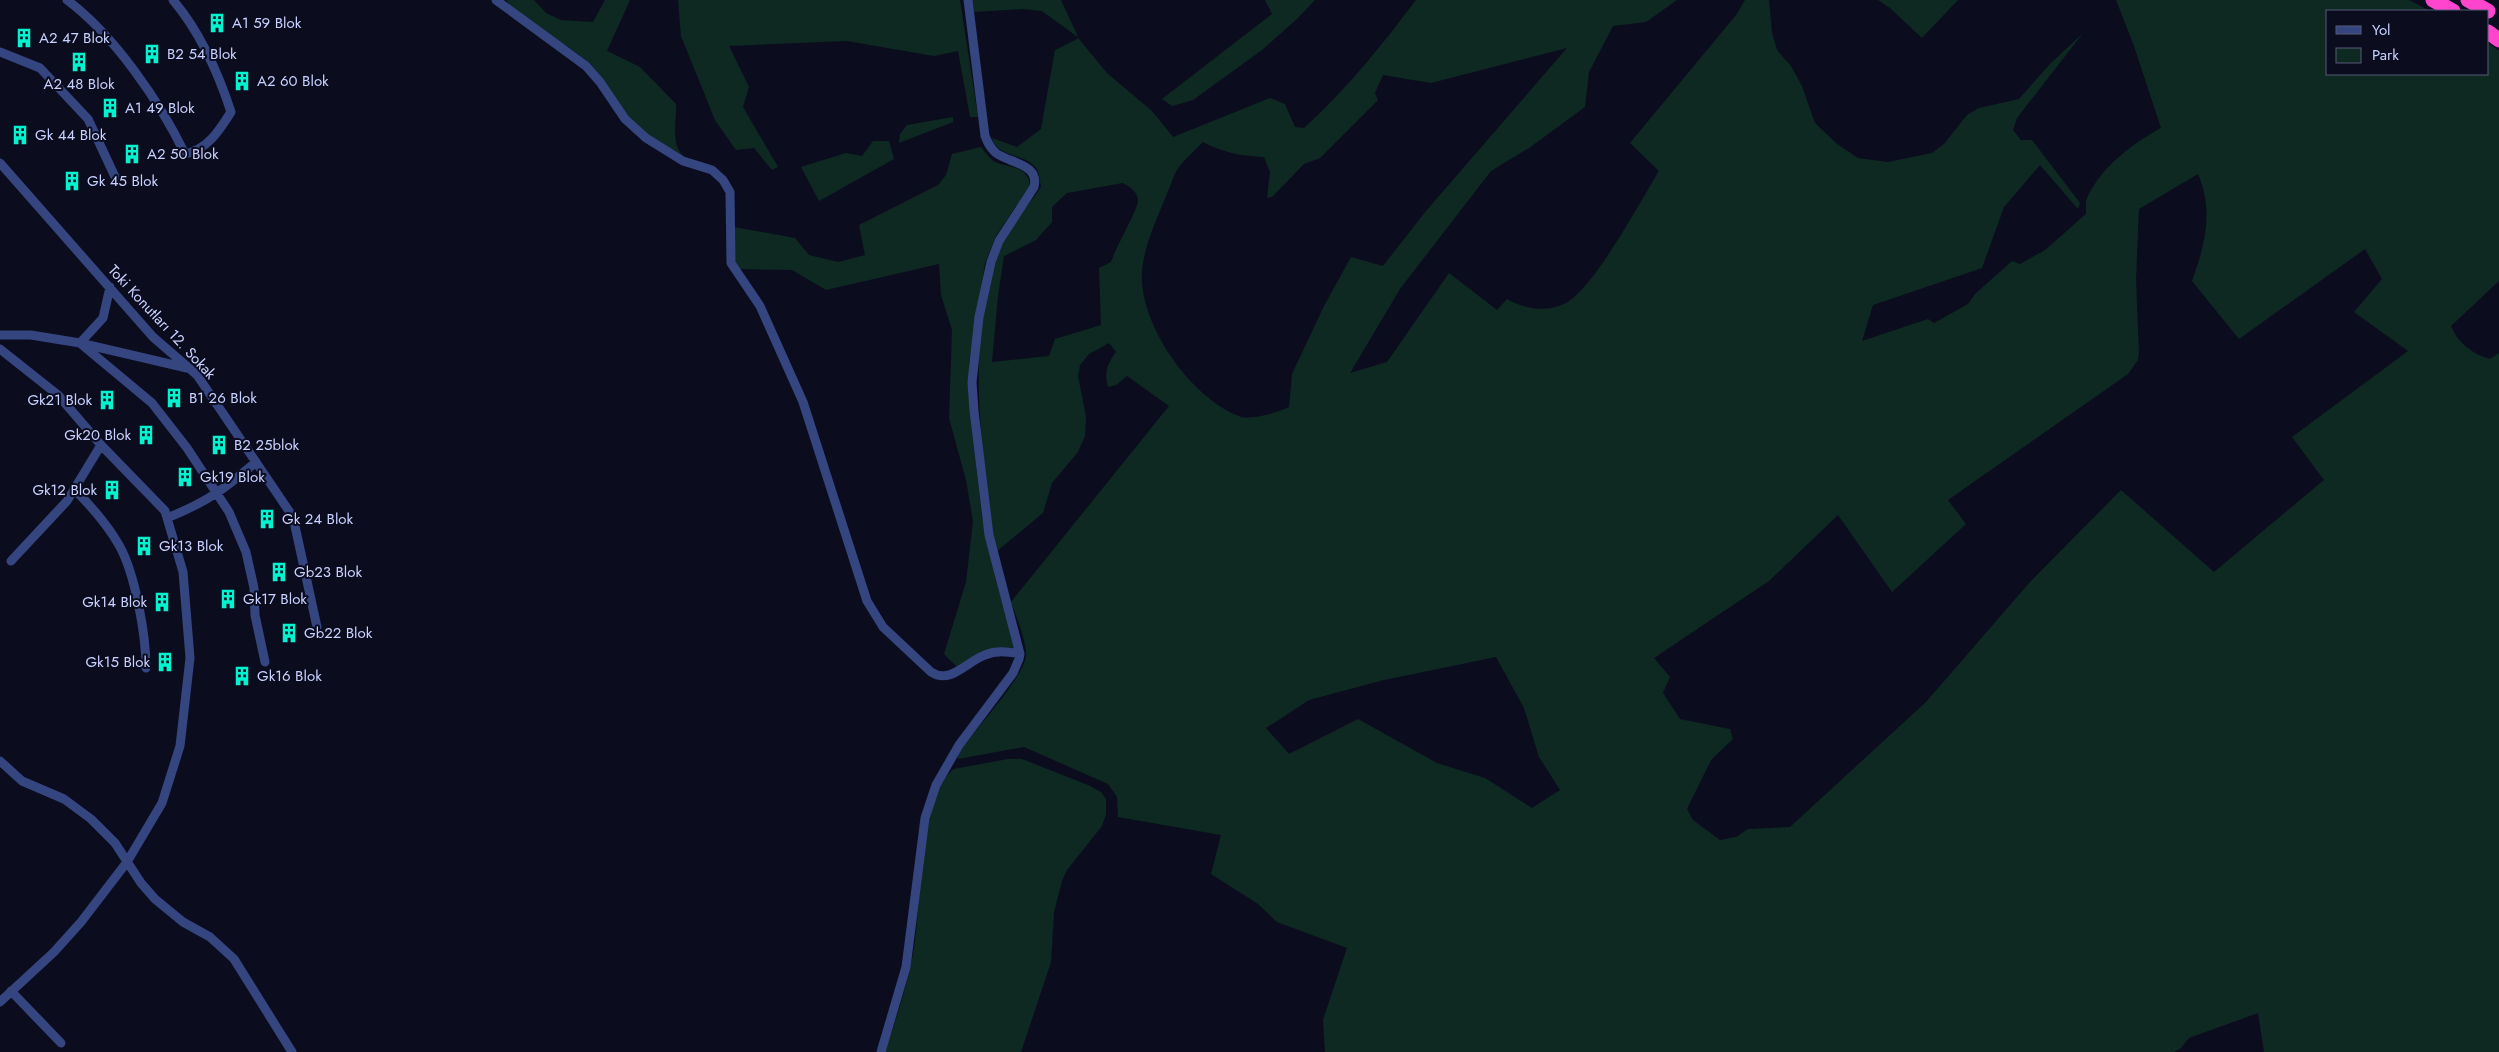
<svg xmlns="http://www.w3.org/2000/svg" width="2499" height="1052" font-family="Jost,sans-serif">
<rect width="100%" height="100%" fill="#0b0d1f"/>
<!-- green -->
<path fill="#0e2921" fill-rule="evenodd" d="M506 0H534L546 13 561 20 593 22 605 0H630L607 51 640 67 676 104C677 121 670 143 683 155 664 145 641 133 627 116 611 98 604 76 586 60 561 39 527 26 506 0Z
M678 0H960L978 117H970L958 51 934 56 847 41 729 46 749 87 743 107 778 167 772 170 754 148 736 150 715 120 681 36Z
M972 0H1061L1079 39 1107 73 1152 111 1173 137 1270 98 1285 104 1295 127 1304 128C1346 90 1382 45 1416 0H1677L1646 22 1613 26 1589 72 1585 107 1529 148 1491 171 1400 289 1350 373 1387 362 1449 273 1497 310 1507 299C1525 309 1546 313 1566 303 1594 288 1640 202 1659 171L1630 143 1736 15 1745 0H1769L1772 33 1777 50 1791 66 1802 86 1815 123 1837 144 1858 158 1888 162 1932 153 1944 144 1967 115 1979 108 2019 99 2050 64 2083 33 2017 118 2013 130 2021 140H2032L2080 203 2078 209 2040 165 2004 207 1982 268 1873 305 1862 341 1928 319 1934 323 1968 304 1975 294 2012 261 2020 264 2045 250 2086 214C2086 209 2085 202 2087 198 2101 167 2132 144 2161 128L2134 46 2116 0H2409L2430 11H2328V74H2488V43L2499 51V281L2451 326C2458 343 2472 354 2490 359L2499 353V1052H2264L2258 1013 2189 1038 2180 1049 2174 1052H1325L1323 1020 1347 948 1277 922 1258 904 1211 874 1221 835 1118 817 1117 797 1108 784 1024 747 958 759 957 755C970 735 1027 675 1026 654 1026 639 1016 616 1011 602L1169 406 1127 376 1116 385 1108 387C1104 373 1107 364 1116 352L1109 343 1089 354 1080 365 1078 376 1086 417 1085 436 1078 452 1052 483 1043 513 997 551C990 530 989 506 987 483 977 408 972 331 996 257 1005 232 1026 209 1041 187 1040 181 1039 172 1036 168 1024 152 999 159 992 138L1017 147 1041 129 1055 50 1079 38 1042 11 1023 9 974 12ZM1567 48 1426 211 1383 266 1351 257 1324 306 1292 374 1289 407C1279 412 1252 420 1241 417 1191 399 1138 324 1142 270 1145 242 1158 217 1168 191 1172 183 1174 173 1179 167 1186 158 1195 150 1203 142 1223 153 1242 156 1264 157L1270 172 1267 198 1272 197 1304 164 1320 158 1378 100 1375 93 1383 75 1431 83ZM2198 174C2214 211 2205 244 2192 281L2239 339 2365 249 2382 279 2354 312 2408 351 2292 437 2324 480 2214 572 2121 490 2030 582 1926 702 1790 827 1748 829 1736 837 1720 840 1693 820 1687 809 1711 760 1733 739 1730 729 1680 719 1663 693 1670 677 1654 658 1769 581 1838 515 1892 592 1966 524 1948 500 2128 374 2138 360 2139 352 2136 279 2139 209ZM1123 183C1130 187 1137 191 1138 200 1139 207 1115 249 1111 262L1099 268 1101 325 1055 339 1049 356 992 362 998 296 1004 256 1036 240 1052 222V207L1067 193ZM1496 657 1524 708 1539 757 1560 790 1532 808 1485 778 1437 763 1358 719 1289 754 1266 728 1309 700 1384 680Z
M1265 0H1315L1298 18 1262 50 1193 100 1172 106 1162 99 1272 14Z
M1878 0H1958L1922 38 1890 8Z
M953 117V122L899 143 900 134 907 125Z
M873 141H889L894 159 819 201 801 167 846 153 862 156Z
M981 147C985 152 990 159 995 162 1009 168 1027 165 1030 185L996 236 985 263 969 364 971 423 982 518 997 584 1015 650C992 644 977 656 958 668L944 654 966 582 973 521 966 480 949 418 952 330 941 295 939 264 826 290 792 270 738 269 734 258V227L795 238 809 255 838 262 865 255 859 225 938 185 946 175 952 154Z
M1008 759H1022L1088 785 1101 792 1106 799V814L1102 826 1067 870 1062 881 1054 912 1051 962 1021 1052H885C897 1018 907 984 914 949 921 909 920 791 954 769Z"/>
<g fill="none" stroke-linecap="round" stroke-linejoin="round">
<!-- street -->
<path stroke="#354580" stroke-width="9" d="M67 0C114 35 160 102 185 154 208 149 219 131 231 112 218 72 200 32 173 0
M496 0 586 66 600 82 625 119 646 138 683 161 712 170 723 180 730 192 731 263 760 306 803 402 867 601 883 627 931 672C951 685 967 661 985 655 997 650 1008 652 1020 654
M0 52 40 68 88 119 117 181
M0 163 153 337 197 375 293 517 317 627
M110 287 103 318 80 343 187 368
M0 335H31L80 343 152 403 187 448 229 512 246 552 254 588 255 615 265 662
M0 349 58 395 101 445 165 511 183 572 190 658 180 746 162 803 127 862 81 922 54 952 0 1002
M74 489C91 506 107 524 119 545 135 573 146 635 146 668
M167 518C207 502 223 490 256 462
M11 561 67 501 101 445
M0 761 22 781 64 799 91 819 115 843 141 883 155 899 183 922 210 937 234 959 292 1052
M11 991 61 1043
M881 1052 906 967 925 818 936 785 959 745 1013 673 1019 659 1020 654 989 535 974 411 972 382 979 317 991 262 999 241 1034 187C1040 164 1009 163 996 153 990 148 988 143 985 136L968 0"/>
<!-- highway -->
<path stroke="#ff44cd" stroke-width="15" d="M2433 0 2453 11
M2468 0 2488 11
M2488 32 2499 40"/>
</g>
<!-- icons -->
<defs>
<symbol id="building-bare" viewBox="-9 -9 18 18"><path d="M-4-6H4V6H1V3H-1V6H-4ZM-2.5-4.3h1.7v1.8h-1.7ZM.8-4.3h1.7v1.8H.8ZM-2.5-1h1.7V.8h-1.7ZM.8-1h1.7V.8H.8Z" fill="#00f4cf" stroke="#0b0d1f" stroke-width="2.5" paint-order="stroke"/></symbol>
</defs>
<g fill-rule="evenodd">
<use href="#building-bare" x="203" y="9" width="28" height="28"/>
<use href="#building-bare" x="10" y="24" width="28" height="28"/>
<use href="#building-bare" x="138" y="40" width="28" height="28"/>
<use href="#building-bare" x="65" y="48" width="28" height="28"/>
<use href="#building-bare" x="228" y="67" width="28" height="28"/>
<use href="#building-bare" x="96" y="94" width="28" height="28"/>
<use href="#building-bare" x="6" y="121" width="28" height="28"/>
<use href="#building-bare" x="118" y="140" width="28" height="28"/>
<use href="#building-bare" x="58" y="167" width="28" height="28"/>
<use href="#building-bare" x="160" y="384" width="28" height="28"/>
<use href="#building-bare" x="93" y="386" width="28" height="28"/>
<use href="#building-bare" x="132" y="421" width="28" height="28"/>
<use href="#building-bare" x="205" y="431" width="28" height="28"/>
<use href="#building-bare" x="171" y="463" width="28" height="28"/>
<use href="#building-bare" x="98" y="476" width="28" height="28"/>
<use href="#building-bare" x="253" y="505" width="28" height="28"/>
<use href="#building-bare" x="130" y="532" width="28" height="28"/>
<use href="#building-bare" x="265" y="558" width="28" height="28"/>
<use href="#building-bare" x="214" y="585" width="28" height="28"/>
<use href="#building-bare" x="148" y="588" width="28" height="28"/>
<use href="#building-bare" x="275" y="619" width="28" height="28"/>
<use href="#building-bare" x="151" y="648" width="28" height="28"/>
<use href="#building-bare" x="228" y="662" width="28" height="28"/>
</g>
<g text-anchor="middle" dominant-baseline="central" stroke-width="4" stroke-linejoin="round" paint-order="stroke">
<!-- poi labels -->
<g font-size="15" fill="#c9d1ff" stroke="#0b0d1f" text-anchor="start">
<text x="232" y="23">A1 59 Blok</text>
<text x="39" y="38">A2 47 Blok</text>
<text x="167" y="54">B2 54 Blok</text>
<text x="257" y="81">A2 60 Blok</text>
<text x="79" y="84" text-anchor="middle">A2 48 Blok</text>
<text x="125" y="108">A1 49 Blok</text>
<text x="35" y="135">Gk 44 Blok</text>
<text x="147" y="154">A2 50 Blok</text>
<text x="87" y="181">Gk 45 Blok</text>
<text x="189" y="398">B1 26 Blok</text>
<text x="92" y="400" text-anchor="end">Gk21 Blok</text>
<text x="131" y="435" text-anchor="end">Gk20 Blok</text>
<text x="234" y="445">B2 25blok</text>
<text x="200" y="477">Gk19 Blok</text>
<text x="97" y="490" text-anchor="end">Gk12 Blok</text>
<text x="282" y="519">Gk 24 Blok</text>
<text x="159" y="546">Gk13 Blok</text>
<text x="294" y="572">Gb23 Blok</text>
<text x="243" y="599">Gk17 Blok</text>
<text x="147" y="602" text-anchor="end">Gk14 Blok</text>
<text x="304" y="633">Gb22 Blok</text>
<text x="150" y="662" text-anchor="end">Gk15 Blok</text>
<text x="257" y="676">Gk16 Blok</text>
</g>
<!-- street labels -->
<g font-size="15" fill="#c9d1ff" stroke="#0b0d1f">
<text transform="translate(162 322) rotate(47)">Toki Konutları 12. Sokak</text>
</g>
</g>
<!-- legend -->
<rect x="2326" y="10" width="162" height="65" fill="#0b0d1f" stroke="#575b79"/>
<rect x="2336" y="26" width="25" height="8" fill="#354580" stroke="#575b79"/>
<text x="2372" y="35" font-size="15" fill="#c9d1ff">Yol</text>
<rect x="2336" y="48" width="25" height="15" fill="#0e2921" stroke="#575b79"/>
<text x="2372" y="60" font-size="15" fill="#c9d1ff">Park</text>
</svg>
